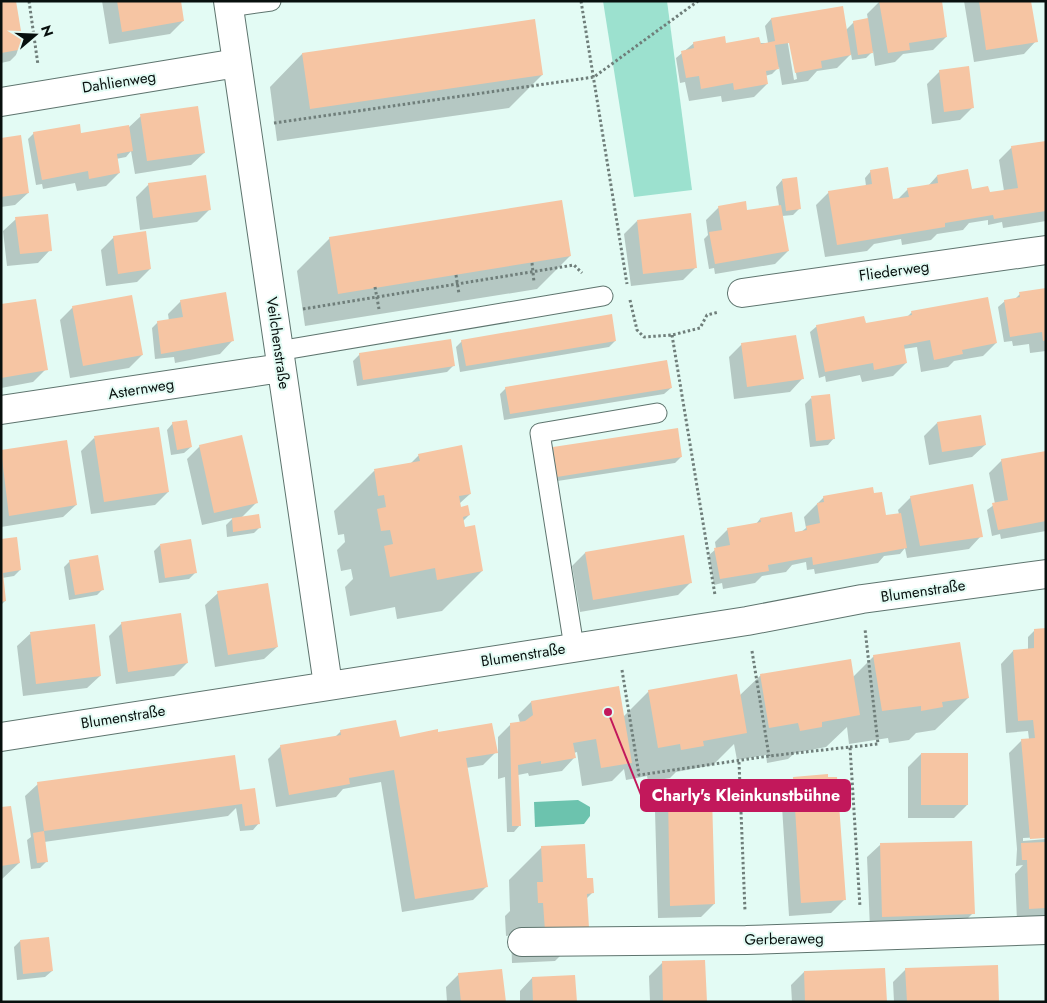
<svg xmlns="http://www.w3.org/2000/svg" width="1047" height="1003" font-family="Jost,sans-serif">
<rect width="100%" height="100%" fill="#e3fbf4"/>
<!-- green -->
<path fill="#9ce1cf" d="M603 1H667L692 190 634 197Z"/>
<!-- water -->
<path fill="#6cc3ae" d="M578 800 590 807V816L584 824 535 827 534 802Z"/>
<!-- shadow -->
<path fill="#0003" fill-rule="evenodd" d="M1 1 23 48 10 61 1 63Z
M102 1H179L183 21 170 34 109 44Z
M880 1 946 37 933 50 903 54 895 62 875 66 873 51 866 58 852 60 851 54 837 68 817 71 808 81 782 85 779 67 772 74 765 76 767 84 754 97 722 102 721 96 689 101 685 82 680 83 676 58 694 43H768L765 26 771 19 842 7 846 30 854 22 868 20 867 14ZM785 26H788L797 79 794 80Z
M964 1H1030L1036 41 1024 54 974 62Z
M302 54 542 75 509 108 277 141 270 87Z
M940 71 973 107 960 120 932 124 927 84Z
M141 116 204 153 191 165 135 174 131 151 126 157 116 159 119 173 106 186 77 191 75 183 43 189 42 184 36 185 28 139 34 133 80 134 128 128Z
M1 139 28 193 15 205 1 207Z
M1046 142V221L1003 228 1002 222 988 225V220L969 223 963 230 937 234 931 240 902 245 901 239 874 244 867 251 825 257 816 205 829 192 866 186 865 178 871 171 892 201 897 200 908 189 928 186 937 176 971 190 989 194 1004 191 999 160 1012 147Z
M782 180 800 208 793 215 782 216 788 251 775 264 715 274 714 268 709 269 704 239 708 235 706 220 719 207 746 211 779 206 776 187Z
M149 184 209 210 197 222 140 230 136 197Z
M16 219 50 250 38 263 7 266 3 231Z
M637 221 696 267 683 280 631 286 624 234Z
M114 237 150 269 137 282 106 286 101 250Z
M330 238 570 256 537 289 305 326 297 271Z
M1046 290V351L1030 353 1029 344 1013 346 1012 341 1004 342 998 307 1005 301 1014 300 1020 294Z
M181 301 232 341 220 354 175 363 174 357 155 359 152 328 158 322 169 321 168 314Z
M1 305 46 369 33 382 1 388Z
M73 307 142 355 129 368 70 378 60 320Z
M912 312 996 343 983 356 954 361 948 367 921 372 917 347 903 349 906 363 893 376 862 382 860 375 826 382 825 376 819 378 810 332 817 326 865 325 907 317Z
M462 341H615L609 347 460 372 456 347Z
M742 344 802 379 790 392 734 399 729 357Z
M360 354 454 365 447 372 357 386 353 361Z
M506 388H671L664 394 504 420 500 394Z
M811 398 834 438 828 445 810 447 805 404Z
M173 423 191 447 184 453 171 455 167 430Z
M937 423 985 445 972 457 929 465 924 436Z
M94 438 168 492 155 505 91 514 81 451Z
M200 446 256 503 241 518 260 527 254 533 227 537 226 525 233 518 202 525 187 459Z
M553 448 681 457 675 463 551 482 547 455Z
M1 452 76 505 63 517 1 527Z
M1046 452V531L1001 539 1000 534 992 536 987 510 995 504 989 473 1002 460Z
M419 455 470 494 460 503V508L469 515 463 521 464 529 482 571 442 611 397 619 395 607 350 616 345 587 353 579 351 569 341 571 337 550 345 542 344 534 338 535 334 511 374 471 410 464Z
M873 494 885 518 899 514 898 510 911 497 981 536 969 549 907 558 905 548 900 554 884 556 878 563 815 574 814 569 807 570 806 562 792 565 786 572 762 576 755 583 723 589 722 583 714 585 709 555 716 549 715 542 728 529 756 524 760 519 794 534 801 532 806 528 804 517 824 497Z
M1 540 20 570 14 576 2 578 5 601 1 605Z
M160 545 195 573 189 579 159 583 154 551Z
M585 553 691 582 678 595 580 612 572 566Z
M70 561 103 589 97 595 69 600 64 567Z
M218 593 277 647 264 659 215 667 205 605Z
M122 623 187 663 174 676 116 684 109 636Z
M1034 631 1046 837 1023 838V841L1046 839V920L1017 921 1015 874 1023 865 1016 866 1017 849 1009 753 1022 740 1029 739 1028 731 1006 733 1001 664 1013 651 1028 650V637Z
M30 634 100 676 87 688 23 696 17 646Z
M874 656 968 698 935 730 916 733 909 740 889 743 888 738 849 744 847 727 826 747 795 753 788 759 767 763 766 755 737 760 734 744 713 765 676 772 670 778 648 782 647 776 626 780 624 769 612 781 582 786 577 752 574 753V758L562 771 529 776 528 773 518 775 520 825 514 832H507L505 777 498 779V737L511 724 520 723 518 715 531 702 623 717 649 691 739 696 761 675 853 677Z
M341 731 399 739 437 734 496 752 483 765 466 768 486 887 473 900 402 912 381 782 343 789 336 797 276 807 268 759 281 746 334 738Z
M921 754 967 805 954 818H908V767Z
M794 778 827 779 844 900 831 913 789 916 781 791Z
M38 784 239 791 259 823 253 830 240 831 236 808 228 816 44 842 47 861 40 868 31 869 27 840 31 837 25 796Z
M668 798 714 904 701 917 658 918 655 811Z
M1 808 19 863 1 880Z
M880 845 973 913 960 926 870 929 867 857Z
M542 847 586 880 592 893 586 899 588 928 555 961 512 963 511 935 506 936 505 916 510 911 509 880Z
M20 941 52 971 45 977 17 980 14 947Z
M662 963 706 1002H650L649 976Z
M906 969 998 1002H894L893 982Z
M804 972 886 1002H792L791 985Z
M459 974 505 1002H447L446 987Z
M532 978 576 1002H520V991Z"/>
<!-- building -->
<path fill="#f6c5a3" d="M1 1H16L24 49 1 53Z
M117 1H181L184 21 122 32Z
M879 1H942L947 37 909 43 910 50 888 53Z
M979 1H1031L1038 42 986 50Z
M843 6 851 55 821 61 822 68 795 73 789 43 775 45 779 69 766 71 768 84 734 90 733 83 701 89 699 76 686 78 681 51 694 48 693 42 725 36 726 43 759 37 761 44 775 41 771 18Z
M868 18 873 53 858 55 853 21Z
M535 19 543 75 310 109 302 53Z
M969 66 974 108 944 112 939 70Z
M198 106 205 153 147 161 140 114Z
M80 124 81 133 129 125 133 151 117 154 120 173 89 179 88 171 42 180 33 132Z
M21 135 29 193 1 197V138Z
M1046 141V211L994 219 993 215 945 223V227L837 245 828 191 872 184 870 170 888 167 893 199 909 197 907 188 938 183 937 175 968 169 972 189 988 186 990 192 1018 188 1011 146Z
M206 175 211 210 153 218 148 183Z
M797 177 801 209 786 211 782 179Z
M562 200 571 256 338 294 329 237Z
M746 201 747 210 781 205 789 251 715 264 709 232 722 230 718 206Z
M691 213 697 268 643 274 637 220Z
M48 214 52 251 20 254 15 217Z
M146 231 151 269 118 274 113 236Z
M1046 288V340L1043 341 1042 332 1010 337 1004 300 1020 297 1019 292Z
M226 292 234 341 161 354 157 321 183 317 180 300Z
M132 295 143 355 83 366 72 306Z
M988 297 997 343 962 350 963 354 934 360 930 340 904 345 907 363 874 370 873 363 825 372 816 325 864 316 866 323 912 315 911 311Z
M36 299 48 370 1 378V304Z
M612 314 616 341 466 366 461 340Z
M796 335 804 379 747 387 741 343Z
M451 339 455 366 363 380 359 353Z
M667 360 672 388 510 414 505 387Z
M830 394 835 439 816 441 811 396Z
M981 415 986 445 942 452 937 422Z
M187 420 192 447 177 450 172 422Z
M159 427 169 492 104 502 94 436Z
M678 428 682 457 557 477 553 447Z
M242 435 258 503 214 513 199 445Z
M67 440 77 505 9 516 1 450Z
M462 445 471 494 459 496 461 507 468 505 470 515 463 517 465 527 475 525 483 571 437 580 435 568 390 577 384 546 393 544 390 530 381 531 377 509 386 507 384 495 378 496 374 469 420 461 418 454Z
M1046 451V521L998 530 992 503 1008 500 1001 459Z
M973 484 983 537 920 546 910 496Z
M873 487 874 493 882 492 886 515 901 513 907 548 813 565 812 557 768 565 769 571 720 579 714 548 730 545 727 528 761 522 760 518 792 512 795 532 807 530 806 526 820 523 817 503 824 502 823 496Z
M259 514 261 528 233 532 232 518Z
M684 535 692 583 593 600 585 552Z
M17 537 21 570 3 573 6 601 1 602V539Z
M191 539 197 573 165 578 160 544Z
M98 555 104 590 75 595 69 560Z
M268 583 278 647 228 655 217 591Z
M181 613 188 663 128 672 121 622Z
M95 624 101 676 36 684 30 632Z
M1046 628V838L1030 839 1021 739 1035 738 1033 720 1018 721 1013 650 1034 648V629Z
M960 642 969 698 942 702 943 707 921 711V706L882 711 873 655Z
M851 659 860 715 822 722V727L800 731 798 723 769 728 760 674Z
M737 674 747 733 703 741 704 746 681 750 680 744 658 748 648 690Z
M619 686 632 763 601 768 596 739 573 743 576 758 541 764V761L518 765 521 826H512L510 723 525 721 533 715 531 701Z
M396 720 400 737 438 729V732L492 723 498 753 466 758 488 887 415 899 394 770 349 778 350 784 289 795 280 745 341 735 340 730Z
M921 753H968V805H921Z
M235 755 240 790 255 788 260 824 245 826 242 804 44 831 48 862 37 863 33 833 44 831 37 782Z
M828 774V777H837L846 900 801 903 793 777Z
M712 796 715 904 670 906 668 797Z
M11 806 20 863 1 866V807Z
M972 841 975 914 882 917 880 843Z
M1046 842V908L1029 909 1027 860H1022L1021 843Z
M585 844 587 878H593L594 893 587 894 589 928 545 931 543 903H538L537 882H543L541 846Z
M49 937 53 971 23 974 20 940Z
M705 960 707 1002H663L662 961Z
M998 965 999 1002H907L905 968Z
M885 968 887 1002H805L804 971Z
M502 969 506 1002H461L458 973Z
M575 975 577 1002H533L532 977Z"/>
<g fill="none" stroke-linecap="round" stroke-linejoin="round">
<defs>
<path id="service" d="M229 7 271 1
M278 351 603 296
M574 647 540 433 657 413"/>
<path id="minor" d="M228 1 328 685
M1 102 237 63
M742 293 1046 250
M1 410 281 368
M1 737 747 621 862 599 1046 574
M522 942 746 940 1046 930"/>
</defs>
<!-- service casing -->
<use href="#service" stroke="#5e746e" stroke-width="21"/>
<!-- minor casing -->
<use href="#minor" stroke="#5e746e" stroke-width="30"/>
<!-- path -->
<path stroke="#6f7e7a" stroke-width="3" stroke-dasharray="2.5 2.5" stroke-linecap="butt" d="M29 1 38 65
M581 1 627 284
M274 123 594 77 698 1
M532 263 534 282
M456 275 459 294
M375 287 379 309
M630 300 637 330 644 337 672 335 700 328 707 315 719 312
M303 309 574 265 582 273
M672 335 715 595
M752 651 769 756
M622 670 639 775 769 756 850 747 860 907
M850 747 878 744 865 629
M739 762 745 911"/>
<!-- service -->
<use href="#service" stroke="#fff" stroke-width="19"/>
<!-- minor -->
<use href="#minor" stroke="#fff" stroke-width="28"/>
</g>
<g text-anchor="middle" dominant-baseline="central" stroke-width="4" stroke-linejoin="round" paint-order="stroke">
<!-- street labels -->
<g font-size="15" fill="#08100e" stroke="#e3fbf4">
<text transform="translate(119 82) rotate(-9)">Dahlienweg</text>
<text transform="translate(894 271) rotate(-8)">Fliederweg</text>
<text transform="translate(278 343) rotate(82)">Veilchenstraße</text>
<text transform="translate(141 389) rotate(-9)">Asternweg</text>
<text transform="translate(923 591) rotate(-8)">Blumenstraße</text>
<text transform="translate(523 655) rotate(-9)">Blumenstraße</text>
<text transform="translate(123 717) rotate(-9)">Blumenstraße</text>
<text transform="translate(784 939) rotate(-1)">Gerberaweg</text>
</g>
</g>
<!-- callouts -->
<path fill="none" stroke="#c2185b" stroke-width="2" d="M608 712L641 795"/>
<circle fill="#c2185b" stroke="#e3fbf4" stroke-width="2" cx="608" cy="712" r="5"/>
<rect fill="#c2185b" stroke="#c2185b" stroke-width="2" x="641" y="780" width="209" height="31" rx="5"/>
<g font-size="16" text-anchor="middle" font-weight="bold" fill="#fff">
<text x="746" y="801">Charly's Kleinkunstbühne</text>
</g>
<!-- border -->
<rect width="1047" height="1003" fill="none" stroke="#08100e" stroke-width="5"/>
<!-- north arrow -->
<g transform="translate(35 35) rotate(71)" stroke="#e3fbf4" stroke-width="4" paint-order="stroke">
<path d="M0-4L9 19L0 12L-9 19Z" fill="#08100e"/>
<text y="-8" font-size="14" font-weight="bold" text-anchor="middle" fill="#08100e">N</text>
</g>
</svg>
